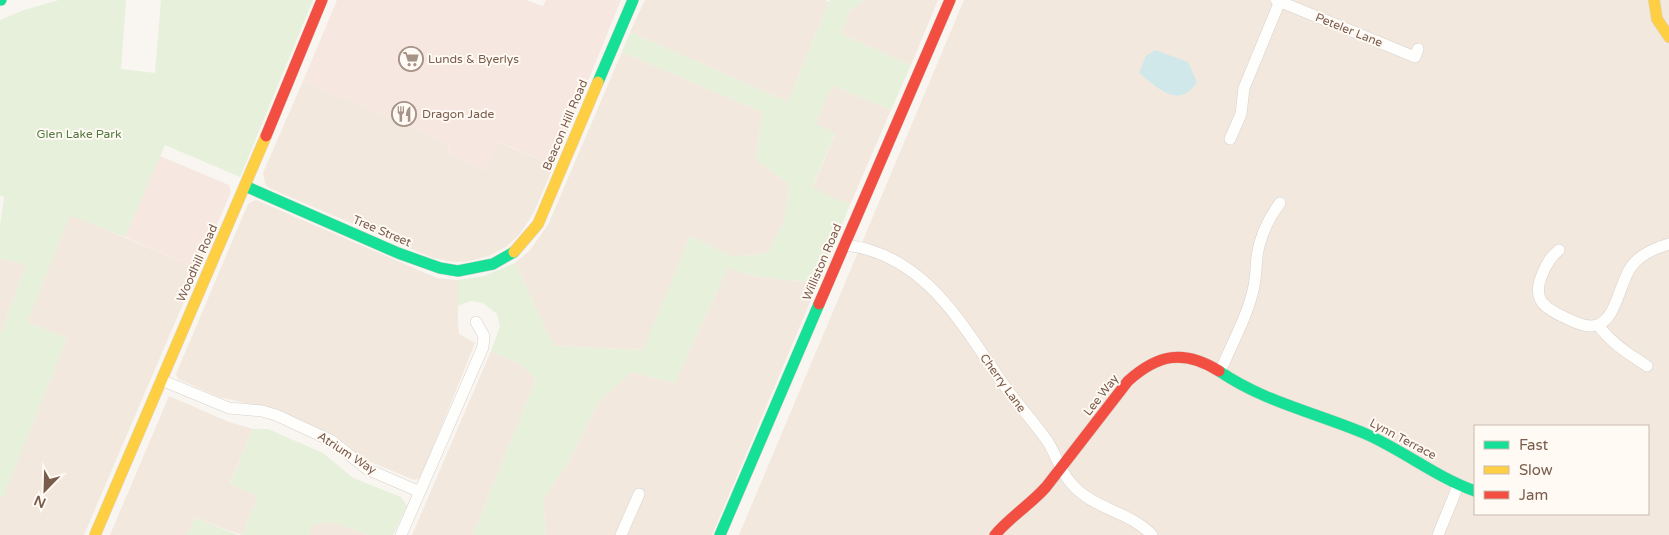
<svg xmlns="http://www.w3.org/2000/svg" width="1669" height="535" font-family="'Varela Round',sans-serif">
<rect width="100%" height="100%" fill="#f9f5f0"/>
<!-- residential -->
<path fill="#f2e8de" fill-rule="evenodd" d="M645 0H825L829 2 788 102 630 32Z
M865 0H938L911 65 841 34 849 12Z
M964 0H1669V535H739ZM1475 426H1648V514H1475Z
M622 52 762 112 756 160 789 184 785 219 768 253 734 257 690 236 644 350 554 346 515 263 530 250 548 225Z
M303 81 448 143 449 154 486 170 497 142 554 165 534 212 520 234 506 247 489 256 470 261 455 262 433 258 269 188 265 183 263 173Z
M832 85 891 110 850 205 812 189 835 134 815 124Z
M256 200 437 278 458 280V325L459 334 475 343 421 477 418 479 414 480 366 460 337 437 280 411 219 397 178 379 176 374 248 204Z
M70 214 198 269 84 535H0V496L3 497 67 338 27 322Z
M0 258 26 265 0 336Z
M728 267 752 276 818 283 712 535H546L543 499 567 465 599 401 632 372 675 383Z
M491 351 523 366 536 379 473 535H412Z
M169 396 229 422 253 429 230 483 258 496 242 535 195 518 187 535H110Z
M334 522 368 535H308L313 524Z"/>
<!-- commercial -->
<path fill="#f6e8e1" d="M337 0H526L543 6 546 0H621L554 165 498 142 486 170 449 154 448 143 303 81Z
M160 156 229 185 231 192 198 269 125 237Z"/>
<!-- green -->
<path fill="#e7f0db" d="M59 0H126L121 69 155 73 161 0H313L240 177 165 145 125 237 70 215 27 322 67 338 3 498 0 496V336L26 265 0 258V226L4 197 0 196V20L24 10Z
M830 0H865L849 12 841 34 911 65 891 110 832 85 816 124 835 133 812 188 850 205 818 283 752 276 728 267 675 383 632 372 599 401 567 465 543 499 546 535H473L536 379 523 366 491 351 500 326 497 314 483 303 471 301 458 306V280L484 276 515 263 554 346 643 350 690 236 734 257 768 253 785 219 789 184 756 160 762 112 622 52 630 32 788 102Z
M253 429H268L323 453 353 478 401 497 407 506 393 535H368L334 522 313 524 308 535H242L258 496 230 484Z
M195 518 239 535H187Z"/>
<!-- water -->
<path fill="#d0e8ea" d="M1155 50 1188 62 1197 82C1179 110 1158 88 1139 73L1146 56Z"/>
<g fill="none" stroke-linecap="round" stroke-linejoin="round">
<defs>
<path id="street" d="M1276 0 1415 57 1418 49
M1230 139 1241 114 1244 88 1280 1
M845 245C925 254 962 325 1004 385 1018 405 1034 422 1048 442 1056 455 1060 470 1070 482 1093 510 1128 510 1152 535
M1559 250C1550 257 1546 265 1542 275 1531 301 1546 309 1568 319 1577 323 1587 328 1597 325 1616 320 1620 282 1631 267 1639 255 1655 248 1669 244
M1598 325C1612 344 1628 353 1647 366
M1220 372C1231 345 1248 316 1254 286 1256 276 1256 266 1257 256 1260 236 1268 219 1280 203
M161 380 229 408 262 411 276 415 332 441 367 469 420 492
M401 535 483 347 484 336 476 322
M621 535 639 494
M1438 535 1458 486"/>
<path id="fast" d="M0 0H1
M598 82 633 0
M245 186 398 253 440 268 458 271 493 264 514 252
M1219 371C1264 402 1317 413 1366 434 1404 451 1436 477 1475 491
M720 535 819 304"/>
<path id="slow" d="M1654 0 1657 19 1669 37
M514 252 538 224 598 82
M95 535 266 136"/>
<path id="jam" d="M266 136 322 0
M819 304 950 0
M995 535C1010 517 1030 505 1046 487L1128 381C1158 354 1184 349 1219 371"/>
</defs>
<!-- street casing -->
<use href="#street" stroke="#d7d1cb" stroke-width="12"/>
<!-- fast casing -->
<use href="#fast" stroke="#d9d2cb" stroke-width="12"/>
<!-- slow casing -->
<use href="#slow" stroke="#d9d2cb" stroke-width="12"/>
<!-- jam casing -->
<use href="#jam" stroke="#d9d2cb" stroke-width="12"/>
<!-- street -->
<use href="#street" stroke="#fefefd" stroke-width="11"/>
<!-- fast -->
<use href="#fast" stroke="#16e098" stroke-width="11"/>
<!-- slow -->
<use href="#slow" stroke="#ffcf43" stroke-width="11"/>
<!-- jam -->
<use href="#jam" stroke="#f24e42" stroke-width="11"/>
</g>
<!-- icons -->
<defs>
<symbol id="supermarket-ring" viewBox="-11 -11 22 22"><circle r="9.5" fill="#fffaf3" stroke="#a69286" stroke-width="1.5"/><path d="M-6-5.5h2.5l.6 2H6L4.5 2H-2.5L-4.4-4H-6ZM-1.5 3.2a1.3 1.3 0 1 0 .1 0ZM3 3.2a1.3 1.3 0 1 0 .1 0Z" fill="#a69286"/></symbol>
<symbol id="restaurant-ring" viewBox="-11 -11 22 22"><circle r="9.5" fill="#fffaf3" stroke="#a69286" stroke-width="1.5"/><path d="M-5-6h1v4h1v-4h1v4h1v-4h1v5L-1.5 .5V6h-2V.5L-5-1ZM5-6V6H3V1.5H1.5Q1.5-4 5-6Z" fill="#a69286"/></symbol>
</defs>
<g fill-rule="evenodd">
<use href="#supermarket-ring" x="397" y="45" width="28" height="28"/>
<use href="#restaurant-ring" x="390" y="100" width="28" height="28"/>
</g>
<g text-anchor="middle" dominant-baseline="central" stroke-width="4" stroke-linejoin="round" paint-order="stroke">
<!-- street labels -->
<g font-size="12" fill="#7a5c4d" stroke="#fffaf3">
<text transform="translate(1349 30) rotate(22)">Peteler Lane</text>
<text transform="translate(565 125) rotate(-67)">Beacon Hill Road</text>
<text transform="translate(382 231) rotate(23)">Tree Street</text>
<text transform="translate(822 262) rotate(-67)">Williston Road</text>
<text transform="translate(197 263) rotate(-66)">Woodhill Road</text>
<text transform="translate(1003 383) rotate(54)">Cherry Lane</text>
<text transform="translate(1101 395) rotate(-52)">Lee Way</text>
<text transform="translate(1403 439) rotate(28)">Lynn Terrace</text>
<text transform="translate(347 453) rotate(33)">Atrium Way</text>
</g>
<!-- poi labels -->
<g font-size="12" fill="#7a5c4d" stroke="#fffaf3" text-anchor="start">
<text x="428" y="59">Lunds &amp; Byerlys</text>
<text x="422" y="114">Dragon Jade</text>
</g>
<!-- park labels -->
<g font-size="12" fill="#537a41" stroke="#fffaf3">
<text x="79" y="134">Glen Lake Park</text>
</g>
</g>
<!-- legend -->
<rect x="1474" y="425" width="175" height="90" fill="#fffaf3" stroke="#cabbb1"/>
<rect x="1484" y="441" width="25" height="8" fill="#16e098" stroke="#cabbb1"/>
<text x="1519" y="450" font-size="15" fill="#7a5c4d">Fast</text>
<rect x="1484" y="466" width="25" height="8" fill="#ffcf43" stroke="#cabbb1"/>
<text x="1519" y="475" font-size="15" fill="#7a5c4d">Slow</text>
<rect x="1484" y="491" width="25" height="8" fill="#f24e42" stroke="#cabbb1"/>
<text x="1519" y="500" font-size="15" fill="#7a5c4d">Jam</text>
<!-- north arrow -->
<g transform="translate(45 490) rotate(203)" stroke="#fffaf3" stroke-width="4" paint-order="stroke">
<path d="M0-4L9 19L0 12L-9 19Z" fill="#7a5c4d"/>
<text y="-8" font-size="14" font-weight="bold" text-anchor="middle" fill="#7a5c4d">N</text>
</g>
</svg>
